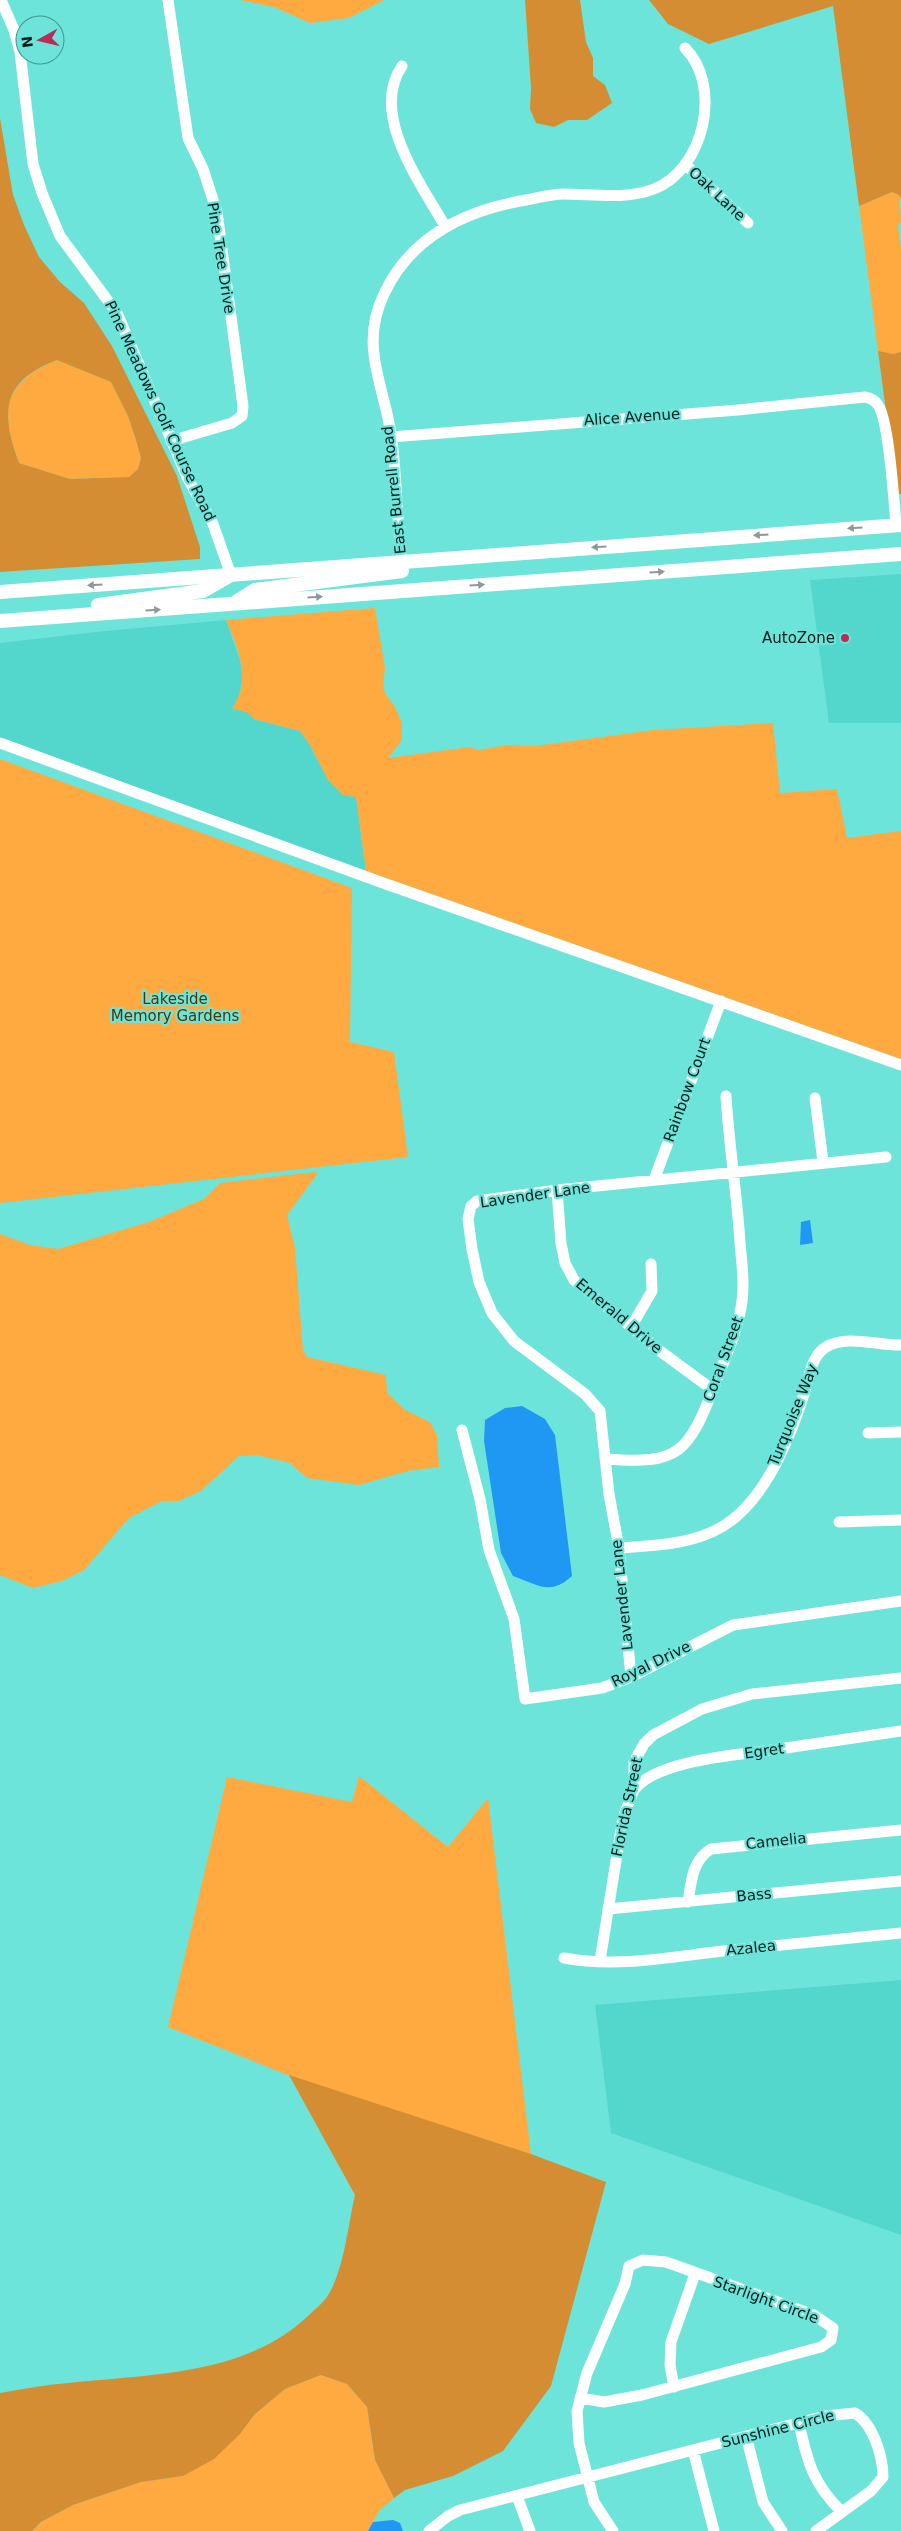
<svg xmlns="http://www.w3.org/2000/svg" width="901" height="2531" font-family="'DejaVu Sans',sans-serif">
<rect width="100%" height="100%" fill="#6de4da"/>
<!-- built -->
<path fill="#53d7cd" d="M901 574V723H829L810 580Z
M226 620 240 660 243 676 238 700 254 719 300 731 310 745 328 780 356 797 366 871 0 738V643L105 631Z
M901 1980V2235L611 2133 595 2005Z"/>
<!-- green -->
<path fill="#ffaa40" d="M240 0H384L349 18 310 23 274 7Z
M892 192 899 195 901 220 898 226 901 250V352L893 354 878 351 859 206Z
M57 360 111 382 128 416 136 440 141 458 138 469 129 477 70 479 19 463C0 410 2 383 57 360Z
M375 608 385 668 383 683 385 693 395 707 402 723V740L388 758 470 747 478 750 507 745 535 746 654 730 773 723 780 793 837 789 847 838 901 831V1059L366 871 356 797 343 795 328 780 310 745 300 731 254 719 248 713 232 708C252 681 238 648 226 620Z
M0 759 352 888 350 1042 394 1052 408 1157 0 1203Z
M315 1172 318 1173 287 1215 295 1248 303 1350 307 1357 386 1375 387 1393 405 1410 430 1422 437 1435 439 1467 408 1471 359 1485 307 1478 290 1463 257 1455 239 1456 201 1491 179 1501H162L129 1518 84 1570 62 1581 33 1588 0 1575V1234L30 1245 58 1249 149 1222 204 1199 220 1183Z
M359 1776 448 1847 488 1798 531 2154 300 2080 168 2027 227 1777 352 1802Z
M321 2375 347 2384 367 2407 375 2460 394 2498 379 2511 368 2531H32L41 2522 73 2505 141 2482 183 2476 240 2434 254 2415 285 2389Z"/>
<!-- forest -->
<path fill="#d58d33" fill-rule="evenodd" d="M525 0H580L586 42 593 58V76L605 85 612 103 587 120H568L554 127 536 123 530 109 531 88Z
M649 0H901V199L899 195 892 192 859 206 833 6 709 44 668 24Z
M0 118 13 195 24 225 39 257 60 282 84 303 112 346 177 476 200 547V559L0 572ZM57 360 111 382 128 416 136 440 141 458 138 469 129 477 70 479 19 463C0 411 2 381 57 360Z
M878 351 893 354 901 352V494H897Z
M289 2075 531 2154 606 2182 551 2386 503 2451 453 2476 405 2490 394 2498 375 2460 367 2407 347 2384 321 2375 285 2389 254 2415 240 2434 214 2459 183 2476 141 2482 73 2505 41 2522 32 2531H0V2393C23 2389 45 2385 68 2383 149 2374 245 2376 308 2316 314 2310 322 2304 327 2297 344 2271 348 2225 355 2195Z"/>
<!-- water -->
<path fill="#1f98f3" d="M810 1220 813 1243 800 1245 801 1222Z
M522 1406 545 1419 555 1435 572 1576C550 1596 538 1585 513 1576L501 1553 484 1441 485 1420 505 1408Z
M393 2520 400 2523 403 2531H368L373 2522Z"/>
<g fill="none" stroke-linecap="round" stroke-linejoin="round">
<!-- minor -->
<path stroke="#fff" stroke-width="11" d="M1 0 14 30 20 52 33 164 42 193 60 236 117 313 187 477 213 524 231 575
M168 0 188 138 203 169 217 212 243 406 242 416 232 423 171 441
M402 66C369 114 421 184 445 226
M685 164 748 223
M391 437 738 410 865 397C871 398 875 400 878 405 889 420 894 502 896 525
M402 562C397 522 397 481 392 441 386 388 358 348 384 294 411 236 466 210 526 200 538 198 551 194 563 194 592 194 626 200 654 189 704 170 723 86 685 48
M0 743 386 884 901 1065
M815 1098 823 1162
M654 1180 721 1001
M557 1190 561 1243 565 1263 574 1280 660 1351 713 1390
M631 1327 652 1291 651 1264
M462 1430 480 1499 489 1550 514 1619 525 1699 602 1688 631 1677 733 1625 901 1601
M868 1433 901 1432
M606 1459C679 1465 688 1453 714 1387 724 1361 736 1335 741 1308 745 1287 742 1264 740 1243 737 1194 729 1145 726 1096
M839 1522 901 1520
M619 1548C650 1546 683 1545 712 1532 760 1511 788 1444 803 1397 809 1380 810 1357 826 1347 847 1334 878 1346 901 1345
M631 1677 619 1548 609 1494 600 1411 585 1394 514 1341 492 1313 479 1282 472 1249 468 1219 471 1206 477 1201 557 1190 886 1157
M634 1790C657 1759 742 1755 779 1749 820 1743 860 1737 901 1731
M688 1902C691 1883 692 1860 711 1849L901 1830
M608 1909 901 1881
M564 1958C617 1968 670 1957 723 1951 782 1945 842 1939 901 1933
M600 1961 623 1817 634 1790V1762L644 1744 653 1735 702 1709 752 1694 901 1678
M674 2387 670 2365 671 2342 695 2274
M580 2398 604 2402 642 2395 821 2347 831 2340 833 2328 814 2315 666 2262 643 2260 629 2266 625 2284 587 2373 577 2411 579 2443 594 2502 613 2531
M799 2423C807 2461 813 2484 842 2512
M746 2436 763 2502 782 2531
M693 2450 714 2531
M517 2496 530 2531
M429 2531 448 2516 460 2510 825 2416 855 2413C873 2424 883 2456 883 2477L871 2491 816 2531"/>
<!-- major -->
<path stroke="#fff" stroke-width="14" d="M0 592 901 525
M236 602 255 590 402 571
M98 605 203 591 231 575
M0 621 901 554"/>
</g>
<!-- one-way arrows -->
<defs><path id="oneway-solid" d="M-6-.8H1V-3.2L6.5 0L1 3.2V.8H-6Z" transform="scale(1.25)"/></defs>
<g fill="#8d9998">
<use href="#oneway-solid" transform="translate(855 528) rotate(176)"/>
<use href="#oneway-solid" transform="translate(761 535) rotate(176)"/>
<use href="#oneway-solid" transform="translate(599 547) rotate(176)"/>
<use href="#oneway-solid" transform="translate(657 572) rotate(-4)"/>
<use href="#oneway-solid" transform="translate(95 585) rotate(176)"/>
<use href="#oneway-solid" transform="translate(477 585) rotate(-4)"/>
<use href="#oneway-solid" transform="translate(315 597) rotate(-4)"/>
<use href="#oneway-solid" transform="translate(153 610) rotate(-4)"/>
</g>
<!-- markers -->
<circle fill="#ba2b57" stroke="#6de4da" stroke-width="2" cx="845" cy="638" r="5"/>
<g text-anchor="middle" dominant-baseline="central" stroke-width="4.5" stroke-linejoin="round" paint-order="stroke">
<!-- street labels -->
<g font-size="15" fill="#021c1a" stroke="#6de4da">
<text transform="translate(717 194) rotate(43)">Oak Lane</text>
<text transform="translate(221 258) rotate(81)">Pine Tree Drive</text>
<text transform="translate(160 411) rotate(65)">Pine Meadows Golf Course Road</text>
<text transform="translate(632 417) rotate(-4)">Alice Avenue</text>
<text transform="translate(394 490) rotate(-96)">East Burrell Road</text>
<text transform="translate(687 1090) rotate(-70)">Rainbow Court</text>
<text transform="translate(535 1195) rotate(-8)">Lavender Lane</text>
<text transform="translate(619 1316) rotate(40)">Emerald Drive</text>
<text transform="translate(723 1359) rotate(-70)">Coral Street</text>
<text transform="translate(793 1415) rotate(-68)">Turquoise Way</text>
<text transform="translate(622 1595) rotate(-96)">Lavender Lane</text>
<text transform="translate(651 1664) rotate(-26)">Royal Drive</text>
<text transform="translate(764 1751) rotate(-8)">Egret</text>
<text transform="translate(627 1807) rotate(-78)">Florida Street</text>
<text transform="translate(776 1841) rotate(-6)">Camelia</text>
<text transform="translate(754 1895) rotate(-6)">Bass</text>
<text transform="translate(751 1948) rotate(-6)">Azalea</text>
<text transform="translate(766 2300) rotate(20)">Starlight Circle</text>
<text transform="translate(778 2429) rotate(-14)">Sunshine Circle</text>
</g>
<!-- poi labels -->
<g font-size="15" fill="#021c1a" stroke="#6de4da" text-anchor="end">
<text x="835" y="638">AutoZone</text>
</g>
<!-- park labels -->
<g font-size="15" fill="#563200" stroke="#6de4da">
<text x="175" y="999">Lakeside<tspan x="175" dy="17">Memory Gardens</tspan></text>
</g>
</g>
<!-- north arrow -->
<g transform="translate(40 40) rotate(262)"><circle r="24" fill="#6de4da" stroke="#42948d"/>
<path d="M0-4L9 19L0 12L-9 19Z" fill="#ba2b57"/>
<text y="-8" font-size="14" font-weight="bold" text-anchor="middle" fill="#021c1a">N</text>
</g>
</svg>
